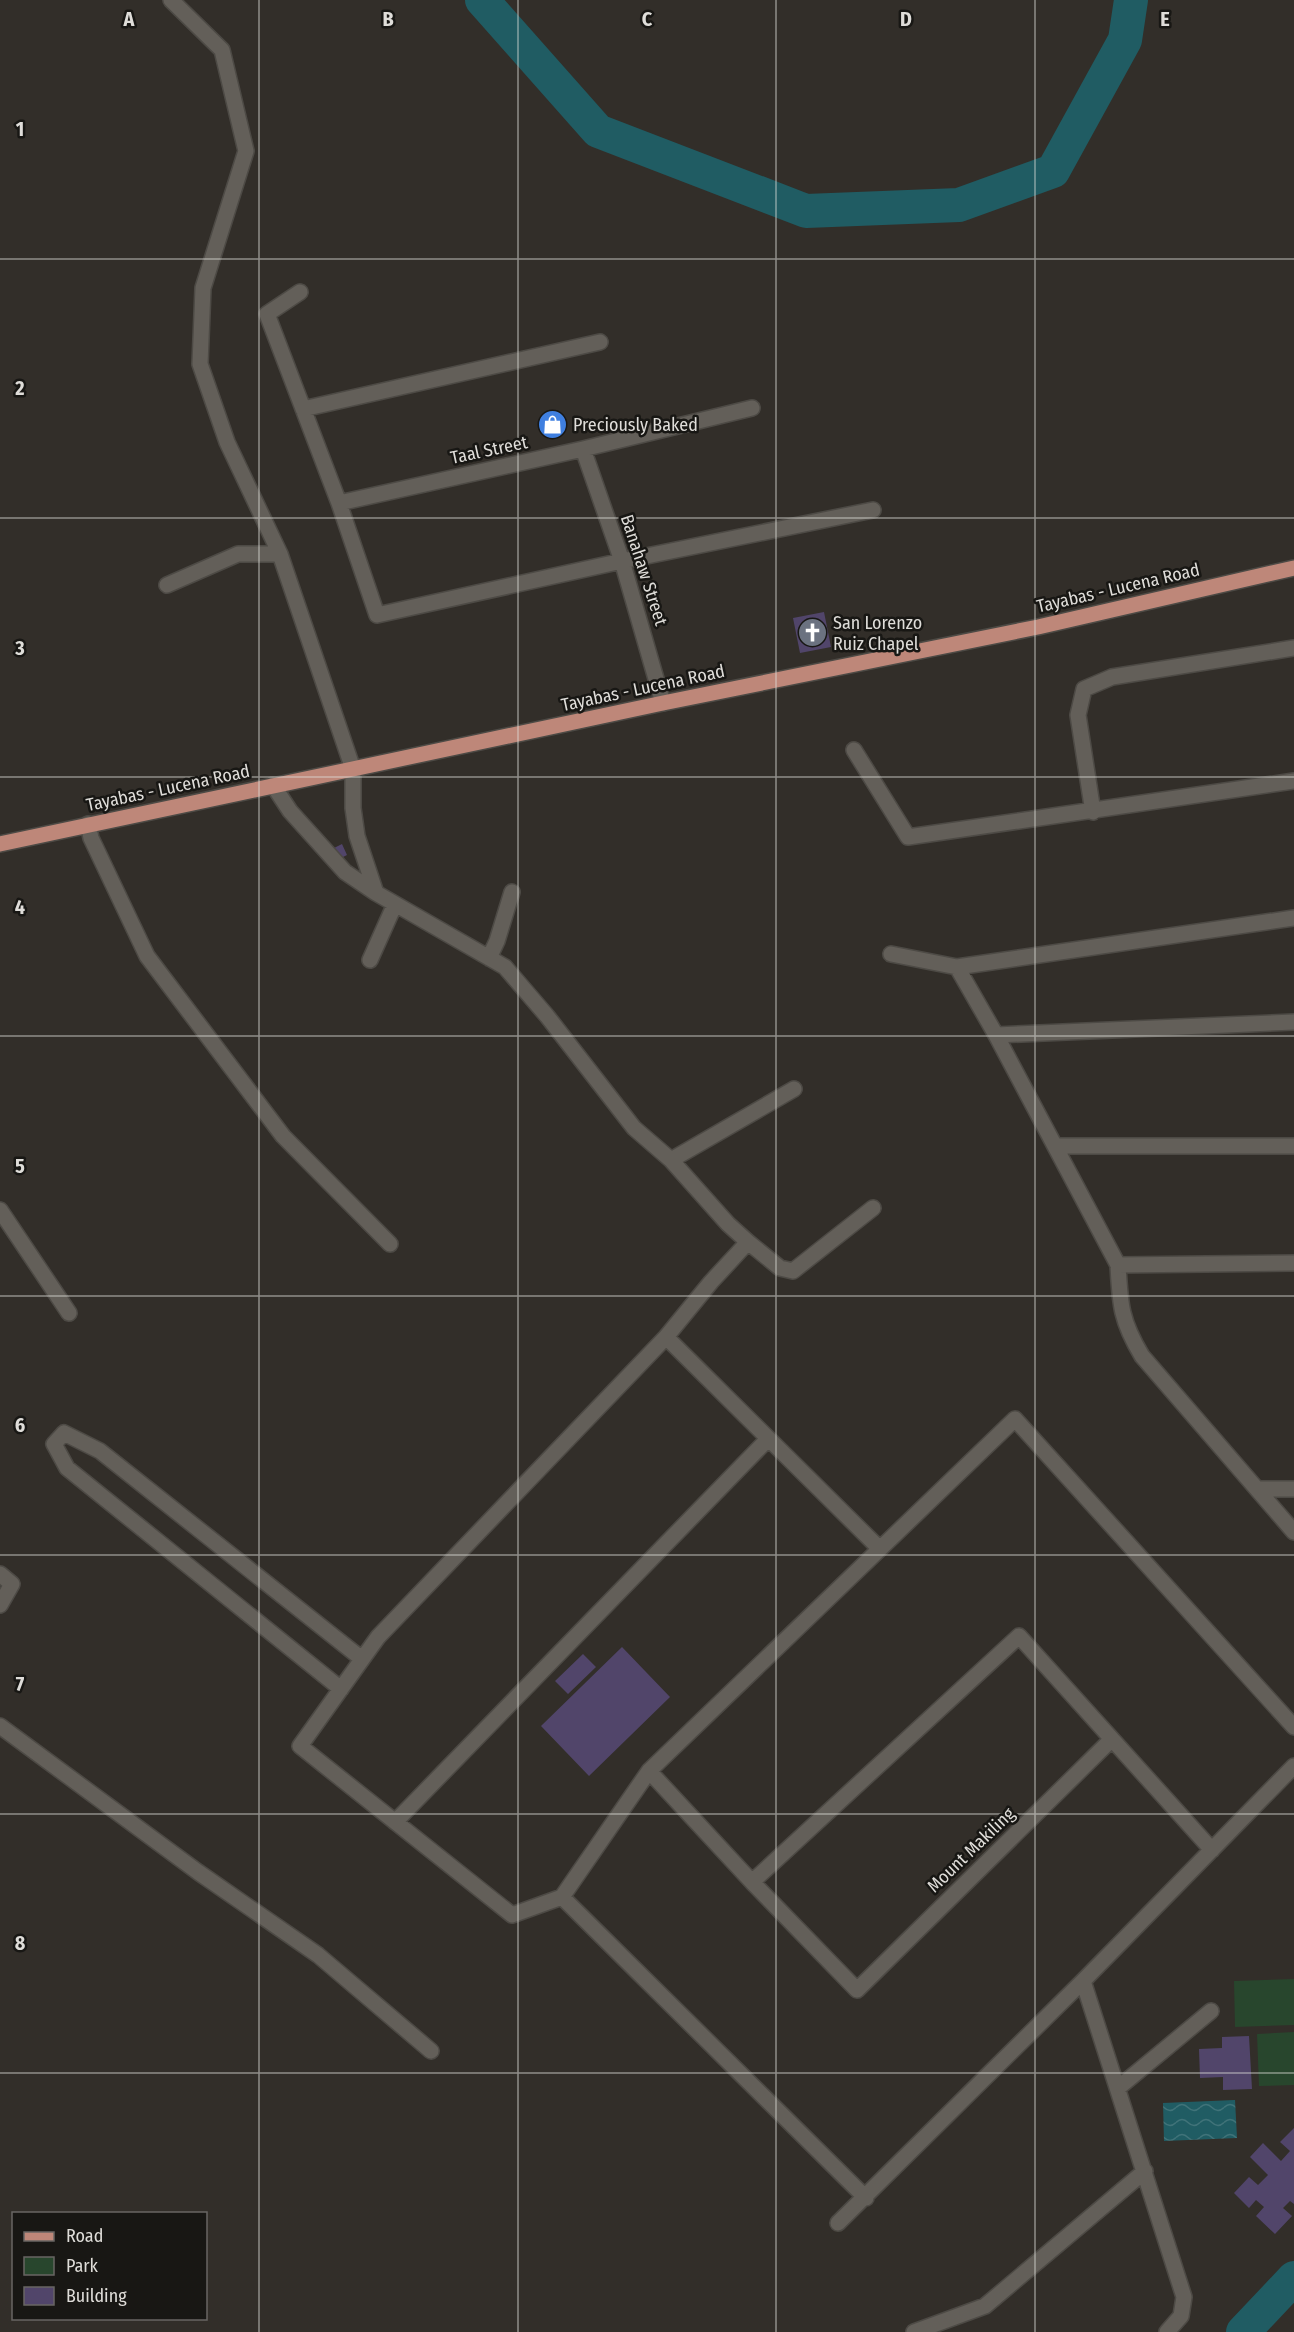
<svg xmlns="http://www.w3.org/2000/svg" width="1294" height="2332" font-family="'Fira Sans Condensed',sans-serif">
<defs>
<pattern id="water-waves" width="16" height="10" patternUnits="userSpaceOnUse" patternTransform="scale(1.5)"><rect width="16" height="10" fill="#205c63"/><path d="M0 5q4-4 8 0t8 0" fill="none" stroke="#407379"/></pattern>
</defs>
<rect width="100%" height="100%" fill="#322e29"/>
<!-- green -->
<path fill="#28462d" d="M1294 1979V2025L1235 2027 1234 1981Z
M1294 2032V2085L1259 2086 1257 2034Z"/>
<!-- water -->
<path fill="url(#water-waves)" d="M1235 2100 1237 2138 1164 2141 1163 2103Z"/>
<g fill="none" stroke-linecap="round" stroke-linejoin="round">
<!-- river -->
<path stroke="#205c63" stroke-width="34" d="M482 0 598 131 806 211 959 205 1053 171 1125 40 1131 0
M1243 2332 1294 2278"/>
</g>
<!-- building -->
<path fill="#51456a" d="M824 612 831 647 800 653 793 618Z
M342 844 347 855 337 860 332 849Z
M622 1647 670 1697 589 1776 541 1726Z
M583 1654 596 1667 568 1694 555 1681Z
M1249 2036 1252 2089 1223 2090V2077L1200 2078 1199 2049 1222 2048V2037Z
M1294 2128V2204L1290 2201 1283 2208 1292 2216 1275 2234 1256 2216 1264 2207 1256 2200 1249 2208 1234 2193 1249 2177 1258 2185 1268 2175 1250 2157 1263 2143 1281 2161 1290 2151 1280 2142Z"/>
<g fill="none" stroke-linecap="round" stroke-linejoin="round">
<defs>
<path id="minor" d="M171 0 222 50 246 151 203 288 200 364 227 442 280 554 353 769V808L357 836 376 893
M300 292 267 314 339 503 377 615 622 561 873 510
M303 409 600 342
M583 449 622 561 663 703
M339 503 583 449 752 408
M167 585 238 554H280
M854 750 908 837 1294 781
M273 785 290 811 345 872 376 893 505 967 547 1016 634 1128 671 1160 728 1224 748 1242 711 1282 666 1337 378 1637 300 1746 512 1915 562 1897 649 1771 1015 1419 1294 1727
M1093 812 1078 715 1084 689 1112 677 1294 648
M88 824 91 838 147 956 283 1136 390 1244
M891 954 957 967 1294 918
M489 958 497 941 512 892
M370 960 395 904
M957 967 996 1035 1118 1265C1120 1305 1121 1321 1142 1356L1294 1532
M996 1035 1294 1022
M1055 1146H1294
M671 1160 794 1089
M0 1210 69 1313
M748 1242 780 1268 793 1271 873 1208
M1118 1265 1294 1263
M666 1337 880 1549
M1257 1489H1294
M0 1574 12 1584 0 1605
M341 1689 67 1468 54 1444 64 1433 100 1451 362 1659
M0 1726 198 1872 318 1955 431 2051
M649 1771 752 1882 857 1990 1112 1739
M395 1822 768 1439
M752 1882 1019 1636 1212 1850
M562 1897 866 2198
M1083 1981 1184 2297 1181 2316 1167 2332
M1118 2088 1211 2011
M838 2223 1083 1981 1294 1766
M914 2332 985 2306 1145 2171"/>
<path id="major" d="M0 844 663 703 1038 627 1294 568"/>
</defs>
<!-- minor casing -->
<use href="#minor" stroke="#4d4a45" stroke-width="18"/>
<!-- major casing -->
<use href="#major" stroke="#4d4a45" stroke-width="18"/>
<!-- minor -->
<use href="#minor" stroke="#635f59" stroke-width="15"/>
<!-- major -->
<use href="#major" stroke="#be8779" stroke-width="15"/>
</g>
<!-- grid -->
<path fill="none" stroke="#dfddd9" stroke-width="1.5" stroke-opacity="0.55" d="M259 0V2332M518 0V2332M776 0V2332M1035 0V2332M0 259H1294M0 518H1294M0 777H1294M0 1036H1294M0 1296H1294M0 1555H1294M0 1814H1294M0 2073H1294"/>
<!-- icons -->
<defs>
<symbol id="shop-disc" viewBox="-11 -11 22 22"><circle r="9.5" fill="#3f7fe0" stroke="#181714"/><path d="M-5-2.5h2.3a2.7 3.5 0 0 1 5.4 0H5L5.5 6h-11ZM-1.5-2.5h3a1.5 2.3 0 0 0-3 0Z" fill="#fff"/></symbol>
<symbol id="church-disc" viewBox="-11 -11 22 22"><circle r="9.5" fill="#6b7280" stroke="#181714"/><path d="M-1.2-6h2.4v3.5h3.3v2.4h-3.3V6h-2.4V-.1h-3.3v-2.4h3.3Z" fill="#fff"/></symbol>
</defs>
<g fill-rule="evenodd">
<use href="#shop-disc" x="536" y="408" width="33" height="33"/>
<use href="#church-disc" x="796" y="616" width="33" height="33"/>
</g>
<g text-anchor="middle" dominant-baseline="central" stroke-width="5" stroke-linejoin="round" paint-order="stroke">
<!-- poi labels -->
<g font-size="18" fill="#dfddd9" stroke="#181714" text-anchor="start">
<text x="573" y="425">Preciously Baked</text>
<text x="833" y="623">San Lorenzo<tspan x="833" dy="21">Ruiz Chapel</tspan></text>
</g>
<!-- street labels -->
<g font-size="18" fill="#dfddd9" stroke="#181714">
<text transform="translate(489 450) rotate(-12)">Taal Street</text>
<text transform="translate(644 570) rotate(72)">Banahaw Street</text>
<text transform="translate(1118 588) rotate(-13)">Tayabas - Lucena Road</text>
<text transform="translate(643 688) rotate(-12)">Tayabas - Lucena Road</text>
<text transform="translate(168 788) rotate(-12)">Tayabas - Lucena Road</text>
<text transform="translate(971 1850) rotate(-44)">Mount Makiling</text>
</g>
</g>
<g font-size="20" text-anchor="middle" font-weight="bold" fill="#dfddd9" stroke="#181714" stroke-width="5" stroke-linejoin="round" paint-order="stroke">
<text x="129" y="26">A</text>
<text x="388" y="26">B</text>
<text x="647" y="26">C</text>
<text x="906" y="26">D</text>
<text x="1165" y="26">E</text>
<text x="20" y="136">1</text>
<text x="20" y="395">2</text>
<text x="20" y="655">3</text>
<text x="20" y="914">4</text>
<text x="20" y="1173">5</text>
<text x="20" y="1432">6</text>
<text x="20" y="1691">7</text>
<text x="20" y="1950">8</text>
</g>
<!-- legend -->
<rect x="12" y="2212" width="195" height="108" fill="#181714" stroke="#686663" stroke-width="1.5"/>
<rect x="24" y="2232" width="30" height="9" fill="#be8779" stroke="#686663" stroke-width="1.5"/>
<text x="66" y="2242" font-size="18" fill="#dfddd9">Road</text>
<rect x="24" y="2257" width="30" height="18" fill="#28462d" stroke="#686663" stroke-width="1.5"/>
<text x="66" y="2272" font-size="18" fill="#dfddd9">Park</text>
<rect x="24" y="2287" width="30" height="18" fill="#51456a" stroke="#686663" stroke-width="1.5"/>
<text x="66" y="2302" font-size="18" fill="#dfddd9">Building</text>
</svg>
